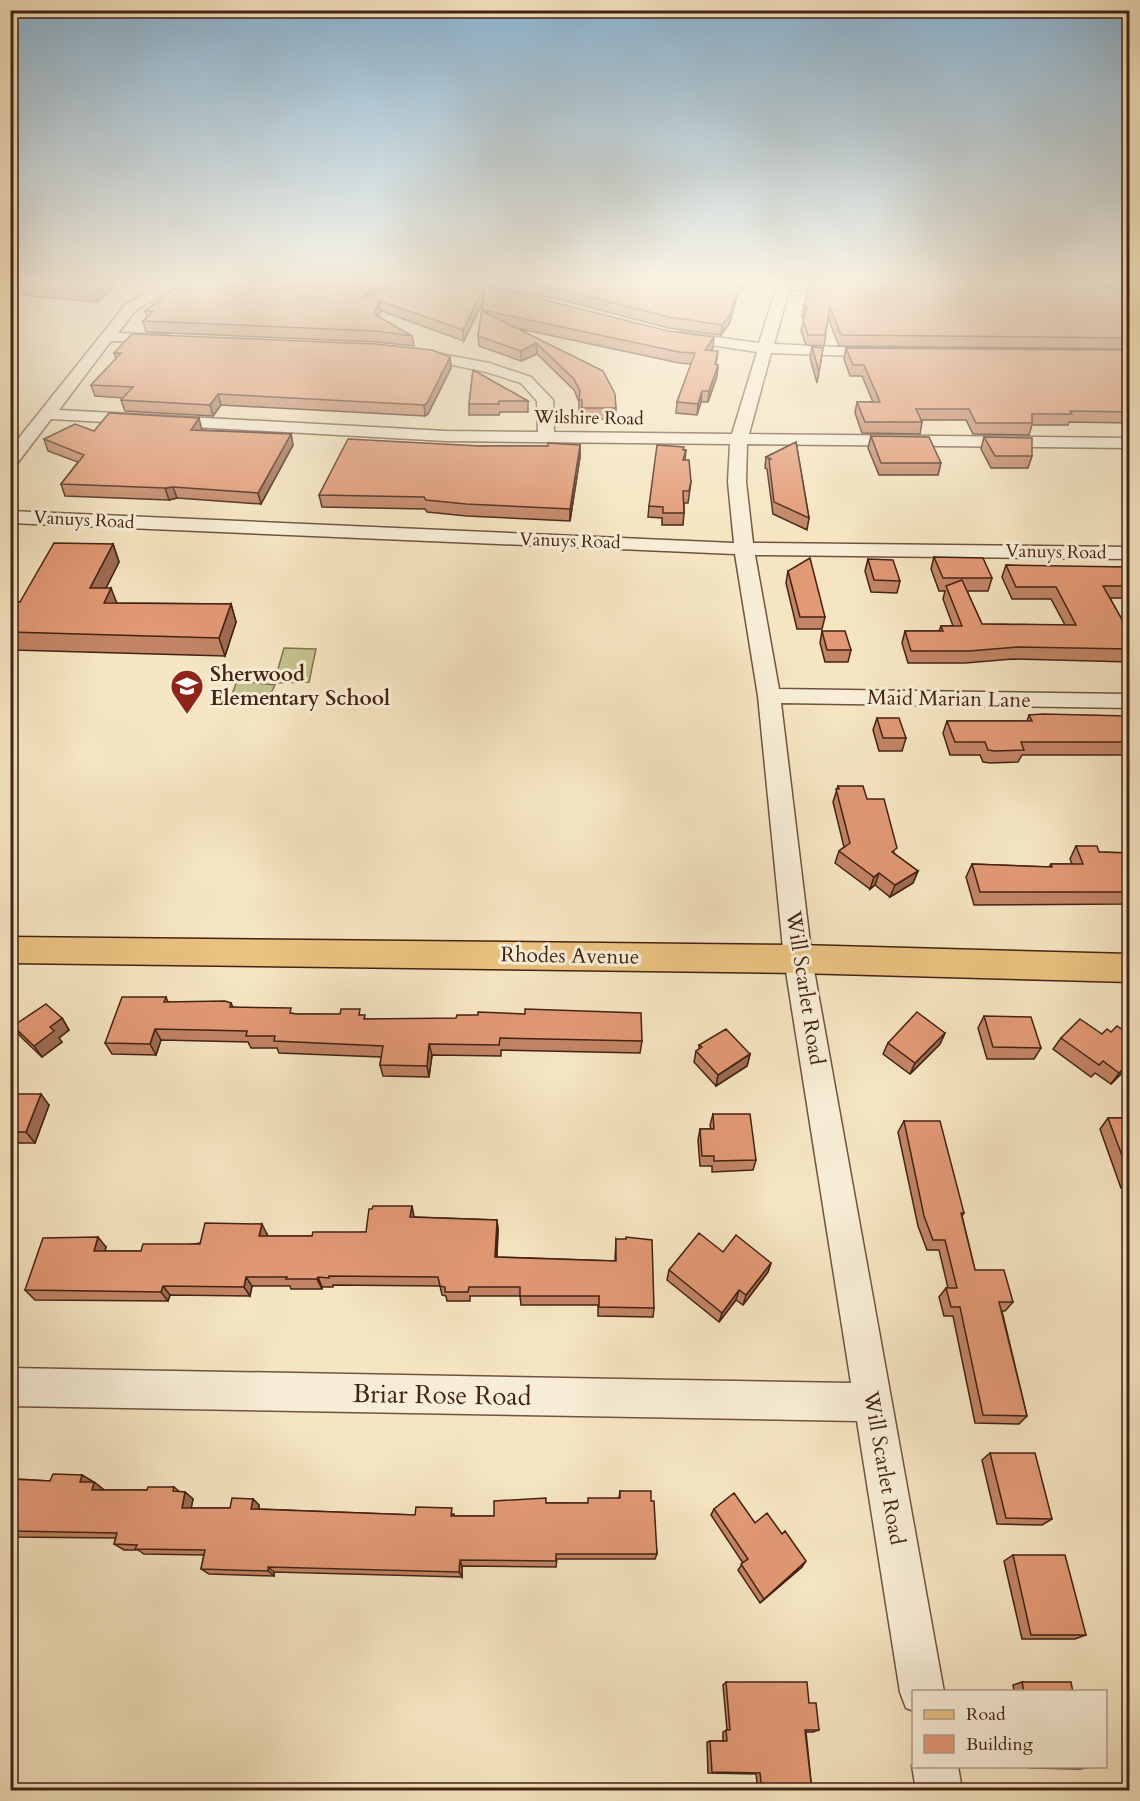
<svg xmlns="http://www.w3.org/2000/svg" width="1140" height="1801" font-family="Cardo,serif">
<rect width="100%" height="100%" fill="#f5e5c1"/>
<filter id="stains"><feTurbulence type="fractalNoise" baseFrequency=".00333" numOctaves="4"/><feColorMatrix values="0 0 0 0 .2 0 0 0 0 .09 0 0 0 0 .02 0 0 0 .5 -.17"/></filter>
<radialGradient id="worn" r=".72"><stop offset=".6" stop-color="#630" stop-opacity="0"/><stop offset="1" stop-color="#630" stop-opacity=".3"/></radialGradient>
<!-- green -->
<path fill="#c2c28e" stroke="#837251" stroke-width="1.5" d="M284 648 316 649 309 682 274 683Z
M237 681 275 685 265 706 228 705Z"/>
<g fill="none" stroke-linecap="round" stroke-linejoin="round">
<defs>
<path id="minor" d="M170 279H187L136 310 118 333 165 335 170 336 172 339 170 342 111 341 59 410 446 431 538 432 537 401 521 383 486 372 410 356 408 353 410 350 415 349 489 363 531 377 553 400 554 432 732 434 757 352 673 339 671 336 678 332 759 343 776 288 746 282 744 279 845 282 852 286 845 290H789L774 344 881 349 888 353 881 357 771 353 749 434 1130 438V448L747 444 746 482 753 543 1130 547V559L755 555 779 689 1130 694V708L781 703 812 959 944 1692H914V1711L906 1708 900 1692 857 1421 10 1406V1368L851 1383 784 959 758 696 735 554 10 523V511L734 543 728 482 730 444 446 441 51 419 16 465 10 466V449L126 304Z
M373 279H416L468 285 475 289 468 293 380 283Z
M1031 279H1056L1054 282C1036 286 964 299 951 287L958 283Z
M1062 279H1082L1130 297V306Z
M914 1762V1766H958L962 1790H916L912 1766Z"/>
<path id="major" d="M10 937 798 945 1130 954V982L798 973 10 963Z"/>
</defs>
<!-- minor casing -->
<use href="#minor" stroke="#70533f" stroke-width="3"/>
<!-- major casing -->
<use href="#major" stroke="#442214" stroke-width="3"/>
<!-- minor -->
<use href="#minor" fill="#f8eed7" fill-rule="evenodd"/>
<!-- major -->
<use href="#major" fill="#eac280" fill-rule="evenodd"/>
</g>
<!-- wall -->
<path fill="#c28465" stroke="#442214" stroke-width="1.5" d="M10 279 117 284 97 302 10 294Z
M219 279H385L386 286 385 287H484V291L713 348 711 351H718L716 365H718L717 376 708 402H701L697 415 676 413 677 402 691 364 679 363 516 328 603 371 616 408V419H582V411H579V402L574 390 537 354 521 361 479 346 478 336 483 301 464 341 381 311 378 317 412 336 414 346 377 342 146 332 143 321 147 317 145 311 218 282Z
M452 279H751L750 285 738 294 729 324 721 335 668 328 562 300Z
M811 279H985V281Z
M1098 279H1130V295L1097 282Z
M994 289 1130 297V349L839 346 828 318 824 346 806 345 801 331 804 318 802 317 804 307Z
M812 347 823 348 817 383 810 358Z
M846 348 1130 350V423L1069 422 1068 425H1032L1029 435 973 434 966 420H921L922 422 920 434 862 433 855 413 857 402H873L862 376H850L844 359Z
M114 353 450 357 451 368 428 414 425 416 221 405 213 416 125 411 121 400 124 398 95 396 91 385 116 359Z
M473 370 528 401V412H500L499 415H469V404Z
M202 430 291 434 293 445 261 504 177 498 169 500 65 496 61 484 78 462 48 451 44 439 94 431Z
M871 436 941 463 938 475H879L868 448Z
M984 437 1032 456 1028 468H991L981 449Z
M796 442 809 518 807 530 773 514 767 469 765 468 766 457Z
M580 445V457L570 521 467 516 427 512 425 509 322 507 319 495 480 446H548Z
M684 450H686L685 460 691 482 688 503H684V513L683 525H662V518L648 517 649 506Z
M113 544 119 562 106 588 117 603 231 604 236 622 225 656 13 650 10 654V602H20Z
M934 557 992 578 988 591H967L982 624 1065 625 1051 599H1012L1002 577 1006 565 1130 572V598H1110L1130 634V662L1013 659 965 663H908L902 643 905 631H939L941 626H953L943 599 945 591H939L931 569Z
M868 559 900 581 897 593 871 592 865 571Z
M788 571 825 617 822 629H797L786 583Z
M822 631 851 650 848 662H825L820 643Z
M1029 715 1130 716V755H1022L1018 762 990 763 983 762 980 755H950L943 733 947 721H1027Z
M877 718 906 738 902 751H879L873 730Z
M838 786 867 799 895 854 918 871 913 883 890 897 875 885 870 889 835 863 839 851 844 847 833 802Z
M1076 846 1099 852 1130 853V899L1127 904 974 905 966 877 972 864 1049 867 1051 864H1072L1070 859Z
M166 997 168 1002 231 1003 233 1007 297 1014 361 1015 366 1019 642 1041 640 1053 501 1050V1056L432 1055 429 1077 383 1076 380 1065 381 1057 279 1053 277 1048H251L248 1042 161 1040 156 1055 112 1054 105 1043Z
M984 1016 1041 1048 1034 1059H987L978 1028Z
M62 1018 69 1030 59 1038 62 1042 42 1057 21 1037 13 1026Z
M945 1033 940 1044 910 1074 883 1054 888 1043Z
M1102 1034 1130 1065 1111 1084 1095 1073 1091 1077 1053 1049 1061 1038Z
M699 1045 750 1054 747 1066 716 1086 694 1062 696 1051 699 1049Z
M10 1094 49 1105 35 1143H16L10 1157Z
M713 1114 756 1160 753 1170 712 1172V1166H700L698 1140 700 1129H711L710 1125Z
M1108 1118H1130V1188H1121L1100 1129Z
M904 1121 964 1213 962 1216 975 1270 1013 1302 1005 1311H1002L1027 1416 1019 1424 975 1423 953 1316H944L939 1297 946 1288H948L939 1250H927L918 1226 898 1132Z
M414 1217 497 1220 498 1230 497 1257 615 1261 616 1239 654 1308 653 1317 598 1316V1305H521L520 1296H470V1301H447L446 1296 442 1295 440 1286 333 1285V1287H322V1289H291L290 1286H252L250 1296 170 1295 168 1301 35 1300 25 1290 106 1247 105 1251H141L267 1234 266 1236H312L366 1232Z
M723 1252 771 1263 768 1272 743 1305 736 1300 719 1322 667 1280 669 1270Z
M990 1453 1052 1519 1042 1525 997 1524 982 1460Z
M10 1474 18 1479 50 1481 82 1475 92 1481V1482H94L103 1489V1490H147L174 1487 180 1492H185L193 1499 191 1508H230L253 1499 259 1505V1509L415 1515 454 1514V1516H494L546 1503H588L619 1498 620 1491 651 1501 657 1554 655 1559H557L556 1567 462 1566V1577L274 1572V1576L209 1574 201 1569 204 1555 144 1554 138 1550H124L114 1544 116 1538 10 1537Z
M714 1509 755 1523 802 1567 760 1603 738 1570 743 1563 711 1515Z
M1013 1555 1086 1635 1075 1639H1022L1004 1561Z
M726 1682 809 1703 819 1730 813 1732H806L812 1791H758L756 1774 708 1773 707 1742 710 1741H723V1732L727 1730 723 1685Z
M1022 1682 1073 1692H1014L1013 1685Z
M1030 1767H1092L1080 1769 1030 1768Z"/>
<!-- shaded-wall -->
<path fill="#9e6b52" stroke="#442214" stroke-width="1.5" d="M108 279H126L117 284 97 302 94 292Z
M382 279H385L386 286 364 309 362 299Z
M746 279H751L750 285 738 294 729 324 721 335 722 325 739 284Z
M484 287 485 297 464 341 463 330Z
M380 301 381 311 375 324 374 314Z
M714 337 713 348 704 361 705 350Z
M536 343 537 354 521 361V351Z
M450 357 451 368 428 414 425 416 424 405Z
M718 365 717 376 708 402 709 391Z
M702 391 701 402 697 415 698 404Z
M218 394 221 405 213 416 210 405Z
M199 418 202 430 194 441 191 430Z
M291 434 293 445 261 504 258 493Z
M580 445V457L570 521V509Z
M173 487 177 498 169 500 165 488Z
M113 544 119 562 97 606 90 588Z
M111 588 118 606 104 603Z
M231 604 236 622 225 656 219 638Z
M918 871 913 883 890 897 895 885Z
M879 873 875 885 870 889 874 877Z
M62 1018 69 1030 59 1038 62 1042 42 1057 34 1046 50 1027Z
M155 1029 161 1040 156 1055 150 1044Z
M945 1033 940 1044 910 1074 915 1063Z
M429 1044 432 1055 429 1077 427 1066Z
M750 1054 747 1066 716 1086 718 1075Z
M1130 1062V1065L1111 1084 1119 1073Z
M41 1094 49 1105 35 1143 26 1132Z
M10 1137 16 1143 10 1157Z
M10 1189 13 1192 10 1199Z
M412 1206 414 1216 413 1227 410 1217Z
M497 1220 498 1230 496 1267 495 1257Z
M262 1224 267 1234 264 1246 259 1236Z
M98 1237 106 1247 102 1261 94 1251Z
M771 1263 768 1272 743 1305 746 1295Z
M246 1277 252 1286 250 1296 244 1287Z
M318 1277 322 1287V1289L317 1279Z
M163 1286 170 1295 168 1301 161 1292Z
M739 1290 736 1300 719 1322 722 1313Z
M10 1474 18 1479 16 1485 10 1482Z
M82 1475 92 1481 90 1488 80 1482Z
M94 1482 103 1489 101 1496 92 1490Z
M185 1492 193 1499 190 1514 182 1508Z
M253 1499 259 1505 258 1515 251 1509Z
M460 1560 462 1566V1577L459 1572Z
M806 1561 802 1567 760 1603 764 1599Z
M268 1567 274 1572V1576L268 1571Z"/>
<!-- building -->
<path fill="#e29975" stroke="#442214" stroke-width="1.5" d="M10 279H108L94 292 10 284Z
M187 279 218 282 219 279H382L362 299 396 282 431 284 437 280 484 287 463 330 380 301 374 314 412 336 376 331 143 321 153 311H145Z
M505 279H746L739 284 731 313 722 325 669 317 562 290Z
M1076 279H1085L1130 297V305L1124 306 1130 311V338L841 335 830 307 825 335H808L803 320 807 307H804L809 282 992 283 994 289 1047 287Z
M1119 279H1130V283Z
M485 287 509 291 668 331 714 337 705 350 718 351 715 364 718 365 709 391H702L698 404 677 402 695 353 679 352 482 310Z
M482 311 603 371 615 394 616 408H582V400H579L580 391 574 379 536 343 521 351 478 336Z
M132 334 375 344 432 350 450 357 427 403 424 405 218 394 210 405 121 400 133 387 91 385 121 353H114Z
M812 347 823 348 819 372Z
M846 348 1130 350V367H1124L1130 375V412L1070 411 1072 414H1032V423H976L969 409H916L922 422H865L857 402H880L864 365H853Z
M473 370 528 401H499V404H469Z
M109 413 199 418 191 430 291 434 258 493 173 487 165 488 61 484 84 455 44 439 75 424 94 431Z
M871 436 929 437 941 463H881Z
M984 437 1032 438V456H995Z
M348 439 480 446H548V443L580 445 570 509 466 504 426 500 424 497 319 495Z
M796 442 809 518 774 502 769 460 771 459 766 457Z
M657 445 684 447 683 450H686L683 460H689L691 482 689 491H683L684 513H663V507L649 506Z
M54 543 113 544 90 588H111L104 603 231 604 219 638 10 632V602H20Z
M934 557 983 558 992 578H943Z
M810 558 825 617H800L788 571Z
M868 559 893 560 900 581 874 580Z
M1006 565 1127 567 1130 572V586H1103L1130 634V649L1018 647 969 651H911L905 631H943L941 626H962L946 586 962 580 982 624 1076 625 1056 587H1016Z
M822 631H845L851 650H827Z
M1043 714 1130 716V742H1021L1024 750 995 751 988 750 985 742H955L947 721H1032L1029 715Z
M877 718H899L906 738H883Z
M838 786H863L867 799H884L897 848 892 852 918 871 895 885 879 873 874 877 839 851 850 843 836 789H839Z
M1076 846H1097L1099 852 1130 853V892H980L972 864 1052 867 1051 864H1083Z
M122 997H166L164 1002 225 1001 231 1003 230 1007 291 1008 290 1013 297 1014H340L341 1009H360L359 1015H365L364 1019 456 1018 457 1015H478V1012L525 1014V1009L641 1013 642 1041 500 1038 499 1045 429 1044 427 1066 380 1065 383 1046 274 1041 275 1036H246L247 1031 155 1029 150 1044 105 1043Z
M46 1004 62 1018 50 1027 54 1031 34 1046 13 1026Z
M917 1012 945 1033 915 1063 888 1043Z
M984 1016 1031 1017 1041 1048 993 1047Z
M1080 1019 1102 1034 1107 1029 1111 1032 1117 1026 1130 1035V1062L1119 1073 1103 1061 1099 1065 1061 1038Z
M726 1029 750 1054 718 1075 696 1051 702 1047 699 1045Z
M10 1094H41L26 1132H10Z
M713 1114H750L756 1160 714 1161V1156H702L700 1129H714Z
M1108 1118H1130V1177Z
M904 1121H940L964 1213H961L975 1270H1004L1013 1302H999L1027 1416 983 1415 960 1307H951L946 1288H957L945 1240H933L924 1216Z
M373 1206H412L410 1217 497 1220 495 1257 616 1261V1239H626V1237L652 1240 654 1308 599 1307V1296H520V1287H469L468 1292H445V1287L440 1286 438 1277 329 1276V1278L318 1277 317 1279H286L287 1277H246L244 1287 163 1286 161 1292 25 1290 43 1238 98 1237 94 1251H141L143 1244H200L205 1223 262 1224 259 1236H312L313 1232H366L369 1209H372Z
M699 1233 723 1252 736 1235 771 1263 746 1295 739 1290 722 1313 669 1270Z
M990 1453H1035L1052 1519 1006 1518Z
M53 1474 82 1475 80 1482H94L92 1490H147L148 1487H174L173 1491 185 1492 182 1508H230L232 1498 253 1499 251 1509 415 1515 416 1507 452 1508 451 1516H494V1501L546 1498V1503H588V1498H620V1491H651V1501H654L657 1554H556V1561L460 1560 459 1572 268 1567V1571L201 1569 205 1550 135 1549 137 1545 114 1544 117 1533 10 1531V1479L50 1481Z
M734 1493 755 1523 767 1513 782 1534 785 1531 806 1561 764 1599 741 1564 748 1559 714 1509Z
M1013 1555H1065L1086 1635H1031Z
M726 1682H807L809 1703H816L819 1730H805L812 1791H762L760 1773 712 1772 710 1741H727L726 1730H730Z
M1022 1682H1071L1073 1692H1024Z"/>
<!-- sky -->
<linearGradient id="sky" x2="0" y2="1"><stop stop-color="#8bb7d7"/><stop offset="0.53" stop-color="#faf3e3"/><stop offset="1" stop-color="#faf3e3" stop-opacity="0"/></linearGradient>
<rect width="1140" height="531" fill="url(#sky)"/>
<!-- icons -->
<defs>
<symbol id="school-pin" viewBox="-11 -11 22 30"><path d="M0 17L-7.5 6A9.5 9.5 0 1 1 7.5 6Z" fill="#8f2418" stroke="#f8eed7"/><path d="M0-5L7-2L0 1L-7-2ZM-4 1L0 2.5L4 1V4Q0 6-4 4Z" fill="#fff"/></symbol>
</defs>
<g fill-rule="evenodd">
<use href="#school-pin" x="168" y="667" width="38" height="52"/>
</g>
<g text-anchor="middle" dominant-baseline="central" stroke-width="6" stroke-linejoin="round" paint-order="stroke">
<!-- far-street labels -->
<g font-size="18" fill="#442214" stroke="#f8eed7">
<text transform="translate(589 418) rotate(1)">Wilshire Road</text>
<text transform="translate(84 520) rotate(3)">Vanuys Road</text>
<text transform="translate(570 541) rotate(2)">Vanuys Road</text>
<text transform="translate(1056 552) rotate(1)">Vanuys Road</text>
</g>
<!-- poi labels -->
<g font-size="21" font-weight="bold" fill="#442214" stroke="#f8eed7" text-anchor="start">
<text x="210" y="674">Sherwood<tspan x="210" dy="24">Elementary School</tspan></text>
</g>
<!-- street labels -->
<g font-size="21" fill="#442214" stroke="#f8eed7">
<text transform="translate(949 699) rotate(1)">Maid Marian Lane</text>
<text transform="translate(570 956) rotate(1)">Rhodes Avenue</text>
<text transform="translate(805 988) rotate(81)">Will Scarlet Road</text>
<text transform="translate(884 1468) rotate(80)">Will Scarlet Road</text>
</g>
<!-- near-street labels -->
<g font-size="26" fill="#442214" stroke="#f8eed7">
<text transform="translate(442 1395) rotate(1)">Briar Rose Road</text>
</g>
</g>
<!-- margin -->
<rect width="1140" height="1801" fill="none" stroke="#f5e5c1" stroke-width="36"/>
<rect x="12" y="12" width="1116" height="1777" fill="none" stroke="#442214" stroke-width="3"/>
<rect x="18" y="18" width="1104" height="1765" fill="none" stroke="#442214" stroke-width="1.5"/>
<!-- legend -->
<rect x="912" y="1690" width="195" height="78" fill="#f8eed7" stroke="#b09c89" stroke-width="1.5"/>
<rect x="924" y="1710" width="30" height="9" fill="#eac280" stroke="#b09c89" stroke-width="1.5"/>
<text x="966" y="1720" font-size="18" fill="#442214">Road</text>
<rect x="924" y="1735" width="30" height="18" fill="#e29975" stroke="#b09c89" stroke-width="1.5"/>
<text x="966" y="1750" font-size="18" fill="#442214">Building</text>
<rect width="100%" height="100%" filter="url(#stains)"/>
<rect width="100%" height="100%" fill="url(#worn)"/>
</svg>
